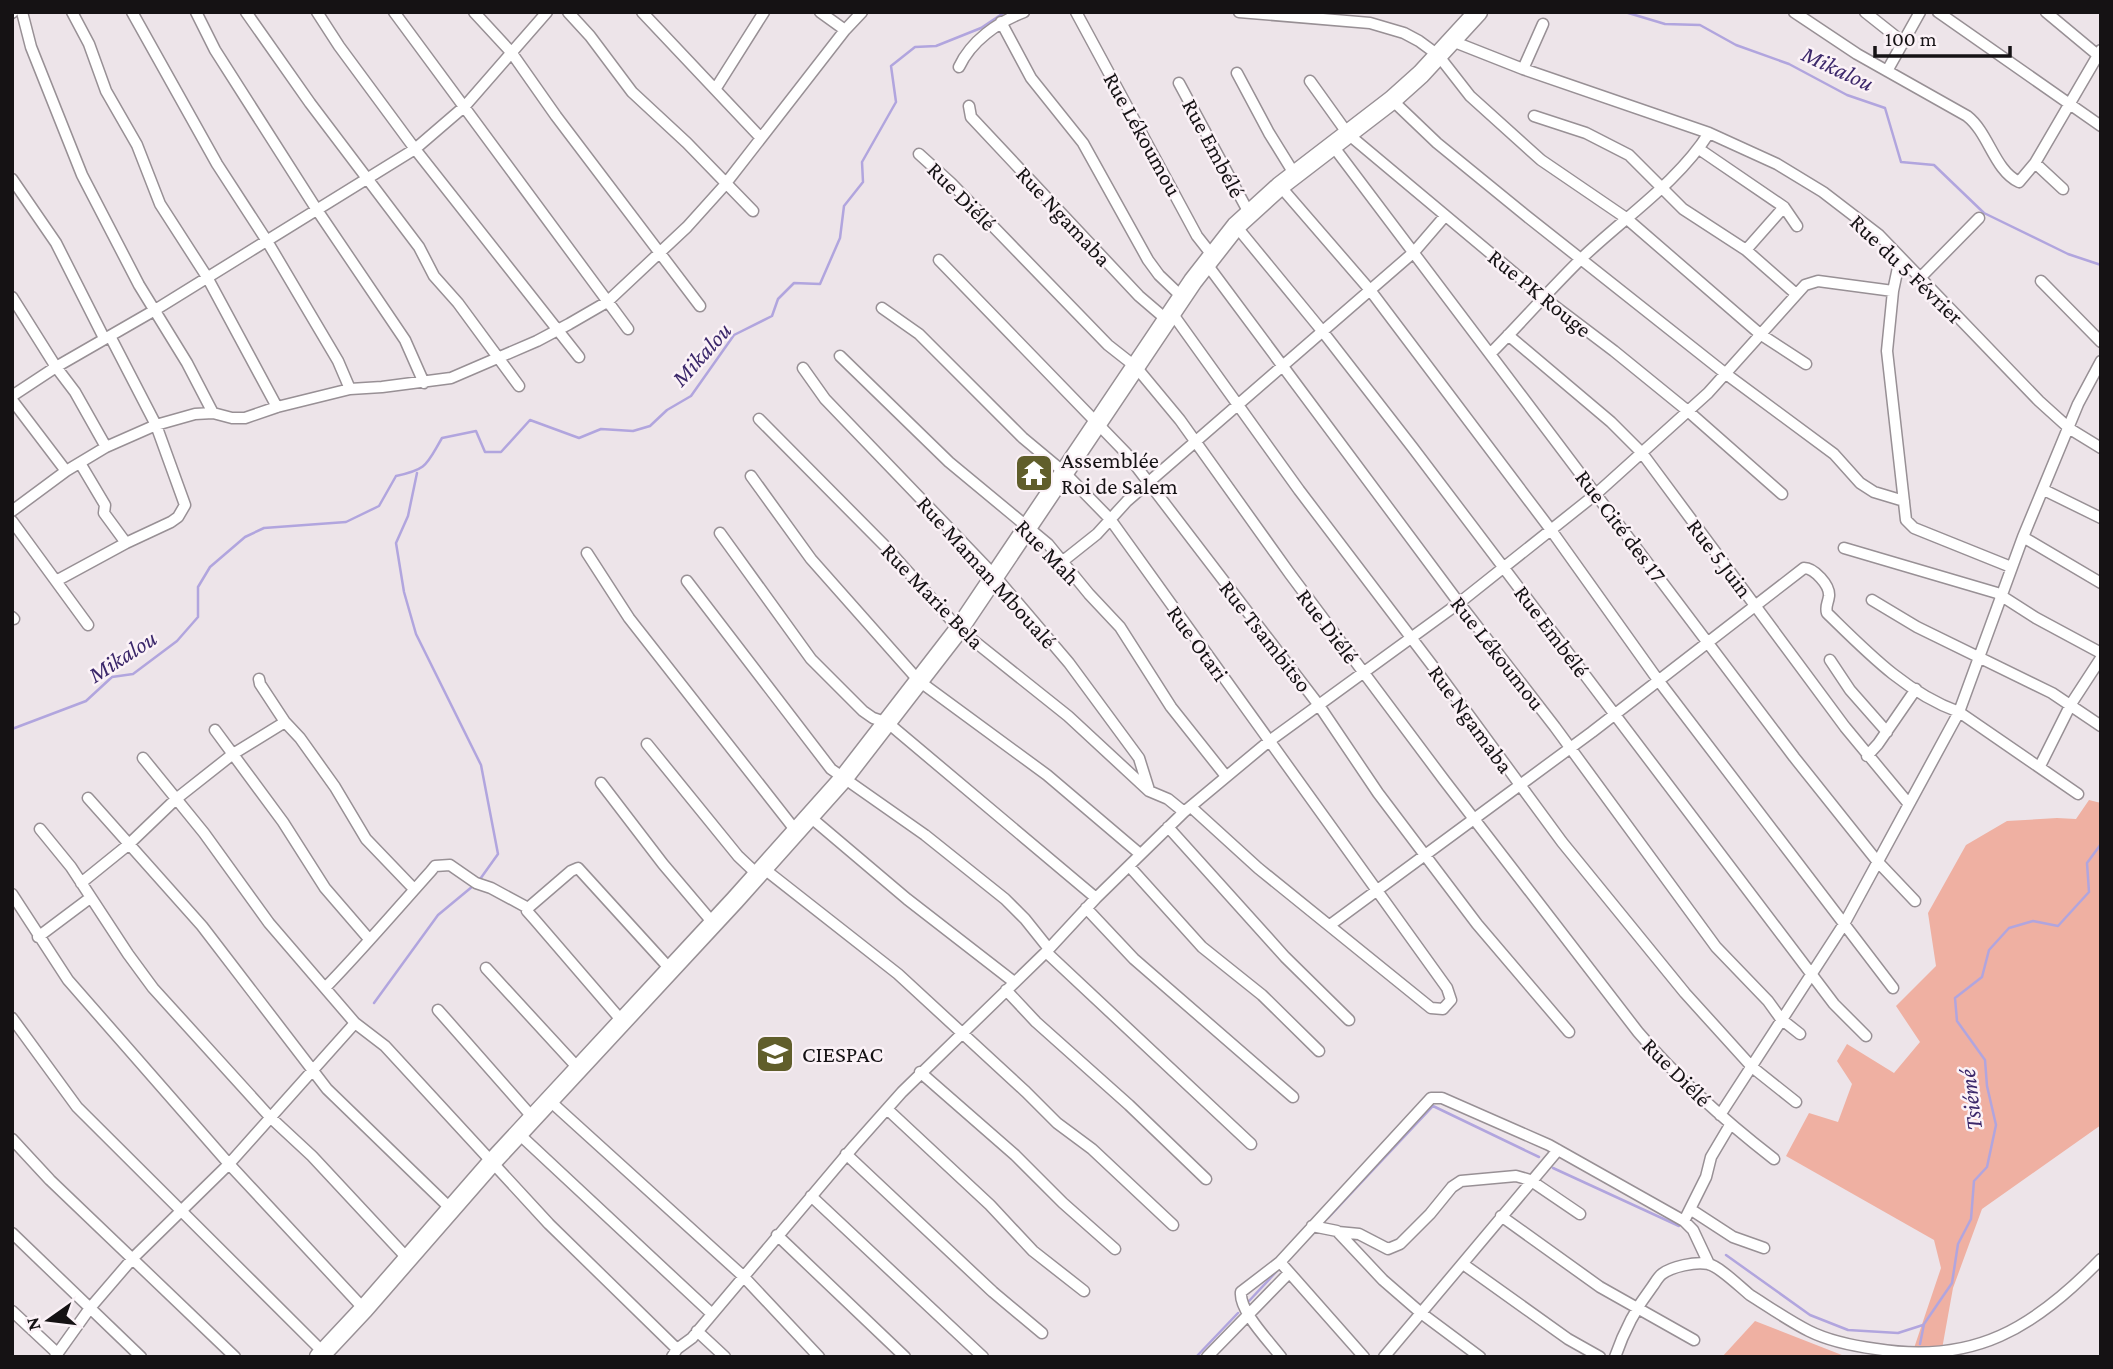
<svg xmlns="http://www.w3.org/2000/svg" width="2113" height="1369" font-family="'Crimson Pro',serif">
<rect width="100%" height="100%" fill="#ede4e9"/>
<!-- green -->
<path fill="#efb0a2" d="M2089 800 2101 803V1125L1982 1209 1953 1288 1942 1349 1945 1357H1911L1941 1268 1934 1240 1786 1156 1809 1113 1838 1122 1852 1084 1837 1061 1847 1044 1894 1073 1920 1042 1896 1006 1936 966 1928 913 1966 845 2007 821 2057 818 2076 819Z
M1755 1321 1847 1357H1722Z"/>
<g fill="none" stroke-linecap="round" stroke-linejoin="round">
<!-- stream -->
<path stroke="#b1a5de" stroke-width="2.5" d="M1625 12 1665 24 1700 25 1736 45 1789 64 1847 95 1885 108 1901 162 1934 165 1984 213 2068 254 2101 265
M417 473 408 516 396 543 404 592 416 634 481 765 498 854 478 882
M12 729 86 701 112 677 133 674 177 641 198 617V587L210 567 245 537 264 528 346 522 379 506 396 476C428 469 426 465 442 438L476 431 485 452H501L530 420 579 438 601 429 633 431 650 426 667 410 691 396 734 335 772 316 778 299 794 283 820 284 840 238 844 206 863 182 862 162 896 102 891 66 915 47 936 46 981 28 1005 12
M374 1003 438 915 473 886
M1553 1168 1679 1226
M1328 1218 1433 1106 1539 1157
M1726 1255 1810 1315 1848 1330 1898 1333 1923 1325
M1249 1301 1277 1271
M1920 1344 1924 1324 1952 1283 1958 1244 1971 1219 1974 1181 1987 1167 1996 1125 1987 1086 1985 1060 1957 1021 1955 998 1982 977 1989 950 2009 928 2033 921 2058 926 2089 892 2087 863 2101 844
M1196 1357 1238 1313"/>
<defs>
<path id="street" d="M22 12 31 47 82 175 139 285 187 363 213 413
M72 12 89 44 106 91 137 145 160 204 207 277 277 407
M132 12 217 164 267 241 338 361 350 389
M196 12 215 50 317 210 405 340 424 383
M246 12 310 103 419 247 434 276 458 303 519 386
M317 12 339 46 415 149 579 357
M394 12 628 329
M474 12 511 52 556 116 700 306
M568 12 590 36 632 92 687 143 753 211
M642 12 761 138
M820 12 845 30
M1076 12 1197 236 1212 255
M1239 12 1370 23 1404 33 1419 41 1438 55 1470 96 1541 160 1626 218 1760 334 1806 364
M1794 12 1857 54 1967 116C1989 133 1994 170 2019 182L2035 163 2101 50
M1865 12 1904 43
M1938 12 2101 126
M2046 12 2100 57
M12 13 13 12
M1001 22 1031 78 1083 143 1148 260 1159 275 1182 297
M1452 41 1523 69 1709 133 1777 164 1823 192 1879 235 2039 401 2070 429 2101 448
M959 67C971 41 998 22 1024 12
M1523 69 1543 24
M1887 71 1920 12
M1237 73 1269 133 1295 175
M1310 81 1348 134 1544 298 1614 351 1689 412 1782 494
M1179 83 1249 213
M716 88 764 12
M1392 100 1437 143 1524 214 1726 374 1834 454 1860 483 1874 492 1904 501
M969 106 971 117 1139 296 1167 320
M1534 116 1586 133 1629 155 1683 209 1746 250 1796 294
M1333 146 1794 757 1877 861 1915 901
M1699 149 1784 207 1797 226
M919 154 951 183 1108 345 1136 367 1180 420 1290 574 1444 780 1638 1032C1679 1080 1725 1121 1774 1159
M2035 163 2063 189
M12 179 56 243 104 338
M1280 186 1370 290 1551 530 1658 680 1893 988
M1236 226 1323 332 1413 448 1834 1004 1866 1036
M1746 250 1784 207
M1900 258 1893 291 1887 351 1906 520 1914 528 2011 567
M939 260 1126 453 1318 704 1378 793 1477 924 1569 1032
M1206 263 1459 603 1555 727 1716 947 1768 1001 1781 1019 1800 1034
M1920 278 1979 218
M2041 281 2101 342
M12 297 56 367 75 392 106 447
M882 308 919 334 1023 438 1065 473 1110 519 1447 988 1451 1000 1443 1009 1431 1008 1258 868 1191 807
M1172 313 1299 490 1438 673 1562 842 1685 993 1752 1067 1796 1102
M1508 335 1611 422 1642 453 1845 727 1908 803
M1490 354C1522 322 1551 288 1583 257 1625 217 1678 182 1709 133
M840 356 949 462 1048 544 1089 594 1120 627 1171 707 1225 775
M803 368 825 399 994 575 1069 663 1139 758 1149 790
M12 396 56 367 155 310 415 149 465 106 547 12
M12 400 66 471
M759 419 885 546 959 629 1068 716 1149 791 1168 799 1184 812
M80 463 105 505 104 513 126 543
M751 476 811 559 919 681 1047 775 1140 854
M2044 490 2101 518
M12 511 66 471 106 447 156 425 195 414 213 413 232 418H245L277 407 350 389 382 387 451 378 537 341 569 324 607 302 687 227 723 187 845 30 862 12
M12 521 88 625
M720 533 811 659 863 711 873 718 888 723 1096 898
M2023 537 2101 583
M1844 548 1997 593 2036 618 2101 653
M587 553 629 618 796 831
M1063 561 1097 534 1127 501 1414 252 1445 216
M56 581 126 543 171 522 178 517 185 505 156 425 110 336
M687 581 831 769 925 835 1005 899 1025 919 1049 949
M1872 600 1917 627 2052 693 2101 726
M12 617 14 619
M1830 660 1850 690 1887 732
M259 679 260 684 285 722 300 738 335 787 366 839 414 889
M215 730 283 822 325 888 369 939
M647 744 738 856 757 874
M1867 756 1878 744 1916 689
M143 758 204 833 269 923 355 1023 385 1046 549 1224 677 1349
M2040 766 2071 704 2101 658
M601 783 663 864 713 923
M88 798 202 926 327 1089 451 1209
M809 816 907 899 1014 982
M1168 827 1285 957 1349 1020
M40 829 71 867 128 954 153 988 270 1117 312 1156 408 1259
M1129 866 1202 947 1262 995 1319 1051
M763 868 898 974 1026 1092 1057 1123 1092 1149 1173 1225
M81 883 128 845 176 799 233 754 285 722
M12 894 68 980 229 1164 364 1309
M528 908 571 871 578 868 670 969
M1086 908 1134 959 1293 1097
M1330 925 1592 732 1804 568C1814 568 1830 585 1829 596 1828 604 1825 606 1827 613 1867 652 1906 693 1959 712L2078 794
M38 937 90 898
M1046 952 1251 1144
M486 968 578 1068
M325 988C362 950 396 910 431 871L435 866 450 865 476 883 491 888 528 908 527 911 535 920 622 1021
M1006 990 1036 1022 1129 1105 1206 1179
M438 1010 534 1119
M12 1018 77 1107 323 1352
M920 1072 1015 1155 1063 1203 1115 1249
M550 1101 743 1276 819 1357
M887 1109 990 1205 1033 1251 1084 1291
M1720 1115 1844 924 1959 712 2023 537 2078 404 2101 361
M519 1134 712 1314
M12 1139 50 1180 235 1357
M846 1154 993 1292 1042 1333
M811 1196 983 1357
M1690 1209 1733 1237 1764 1248
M1501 1216 1600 1287 1694 1340
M1684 1221 1706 1177 1711 1157 1730 1125
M1312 1226 1337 1231 1383 1280 1421 1313 1480 1357
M1338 1232 1359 1234 1388 1249 1400 1244 1430 1214 1452 1187 1461 1181 1516 1176 1530 1180 1580 1214
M12 1233 141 1357
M777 1235 905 1357
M1280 1262 1364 1357
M1463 1264 1568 1339 1600 1357
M12 1311 57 1353
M697 1331 725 1357
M55 1357 90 1308 133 1258 229 1164 355 1023
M672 1357 677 1349 692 1338 854 1146 902 1092 1046 952 1096 898 1184 812 1268 742 1459 603 1596 494 1708 393 1805 285 1818 281 1893 291
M1207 1357 1288 1274
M1281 1357C1269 1341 1239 1311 1241 1292L1280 1262 1431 1098H1442L1549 1145 1684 1221 1693 1230 1709 1264
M1384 1357 1558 1150
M1615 1357C1624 1331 1635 1309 1652 1287 1655 1283 1658 1277 1662 1274 1671 1267 1696 1261 1708 1264 1719 1266 1740 1287 1750 1295 1769 1307 1789 1321 1809 1331 1829 1341 1854 1346 1876 1349 1974 1365 2034 1328 2101 1259"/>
<path id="highway" d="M319 1357 364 1309 493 1161 735 900 843 779 959 629 1193 281 1236 226 1280 186 1392 100 1421 74 1478 12"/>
</defs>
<!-- street casing -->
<use href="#street" stroke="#989095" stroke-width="13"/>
<!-- highway casing -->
<use href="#highway" stroke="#989095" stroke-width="21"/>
<!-- street -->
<use href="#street" stroke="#fff" stroke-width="10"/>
<!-- highway -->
<use href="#highway" stroke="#fff" stroke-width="18"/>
</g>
<!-- icons -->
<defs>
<symbol id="temple-square" viewBox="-11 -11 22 22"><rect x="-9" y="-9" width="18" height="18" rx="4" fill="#605e2b" stroke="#fbf2f7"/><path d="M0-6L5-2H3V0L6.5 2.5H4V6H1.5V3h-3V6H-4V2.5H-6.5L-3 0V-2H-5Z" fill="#fff"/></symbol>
<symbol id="university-square" viewBox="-11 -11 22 22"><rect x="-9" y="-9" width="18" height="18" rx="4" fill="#605e2b" stroke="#fbf2f7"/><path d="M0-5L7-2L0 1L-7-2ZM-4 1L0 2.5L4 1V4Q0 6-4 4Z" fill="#fff"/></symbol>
</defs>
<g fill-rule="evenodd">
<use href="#temple-square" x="1012" y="451" width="44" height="44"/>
<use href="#university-square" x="753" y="1032" width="44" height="44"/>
</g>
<g text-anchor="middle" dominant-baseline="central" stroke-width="5" stroke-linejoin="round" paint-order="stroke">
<!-- street labels -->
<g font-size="23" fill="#151214" stroke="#fbf2f7">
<text transform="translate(1143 134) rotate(61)">Rue Lékoumou</text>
<text transform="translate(1214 148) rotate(62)">Rue Embélé</text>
<text transform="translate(962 196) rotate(45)">Rue Diélé</text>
<text transform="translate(1064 216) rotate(47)">Rue Ngamaba</text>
<text transform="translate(1907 269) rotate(44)">Rue du 5 Février</text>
<text transform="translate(1540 293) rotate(39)">Rue PK Rouge</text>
<text transform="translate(1621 526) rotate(53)">Rue Cité des 17</text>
<text transform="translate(1048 552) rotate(46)">Rue Mah</text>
<text transform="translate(1720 558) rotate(53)">Rue 5 Juin</text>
<text transform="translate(987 572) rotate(48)">Rue Maman Mboualé</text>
<text transform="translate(933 596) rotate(46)">Rue Marie Bela</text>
<text transform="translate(1328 626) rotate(53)">Rue Diélé</text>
<text transform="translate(1552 631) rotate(53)">Rue Embélé</text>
<text transform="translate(1266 636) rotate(52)">Rue Tsambitso</text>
<text transform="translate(1198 643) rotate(54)">Rue Otari</text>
<text transform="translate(1498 653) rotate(52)">Rue Lékoumou</text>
<text transform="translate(1471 719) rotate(54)">Rue Ngamaba</text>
<text transform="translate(1677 1072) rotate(45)">Rue Diélé</text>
</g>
<!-- poi labels -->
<g font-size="23" fill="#151214" stroke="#fbf2f7" text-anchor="start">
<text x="1061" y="460">Assemblée<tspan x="1061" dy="26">Roi de Salem</tspan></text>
<text x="802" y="1054">CIESPAC</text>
</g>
<!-- water labels -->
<g font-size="24" font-style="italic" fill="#3b276a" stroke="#fbf2f7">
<text transform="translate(1838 68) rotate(25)">Mikalou</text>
<text transform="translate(701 354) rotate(-48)">Mikalou</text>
<text transform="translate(122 656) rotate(-33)">Mikalou</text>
<text transform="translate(1970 1100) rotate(-97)">Tsiémé</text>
</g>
</g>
<!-- border -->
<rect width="2113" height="1369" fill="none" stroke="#151214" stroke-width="28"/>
<!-- north arrow -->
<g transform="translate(49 1320) rotate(256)" stroke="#fbf2f7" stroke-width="5" paint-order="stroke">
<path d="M0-5L12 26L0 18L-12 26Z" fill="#151214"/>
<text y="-10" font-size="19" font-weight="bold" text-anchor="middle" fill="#151214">N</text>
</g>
<!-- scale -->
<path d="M1875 46v10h135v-10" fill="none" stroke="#151214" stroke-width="3.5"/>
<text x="1885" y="46" font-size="21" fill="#151214" stroke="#fbf2f7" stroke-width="5" paint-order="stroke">100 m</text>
</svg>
